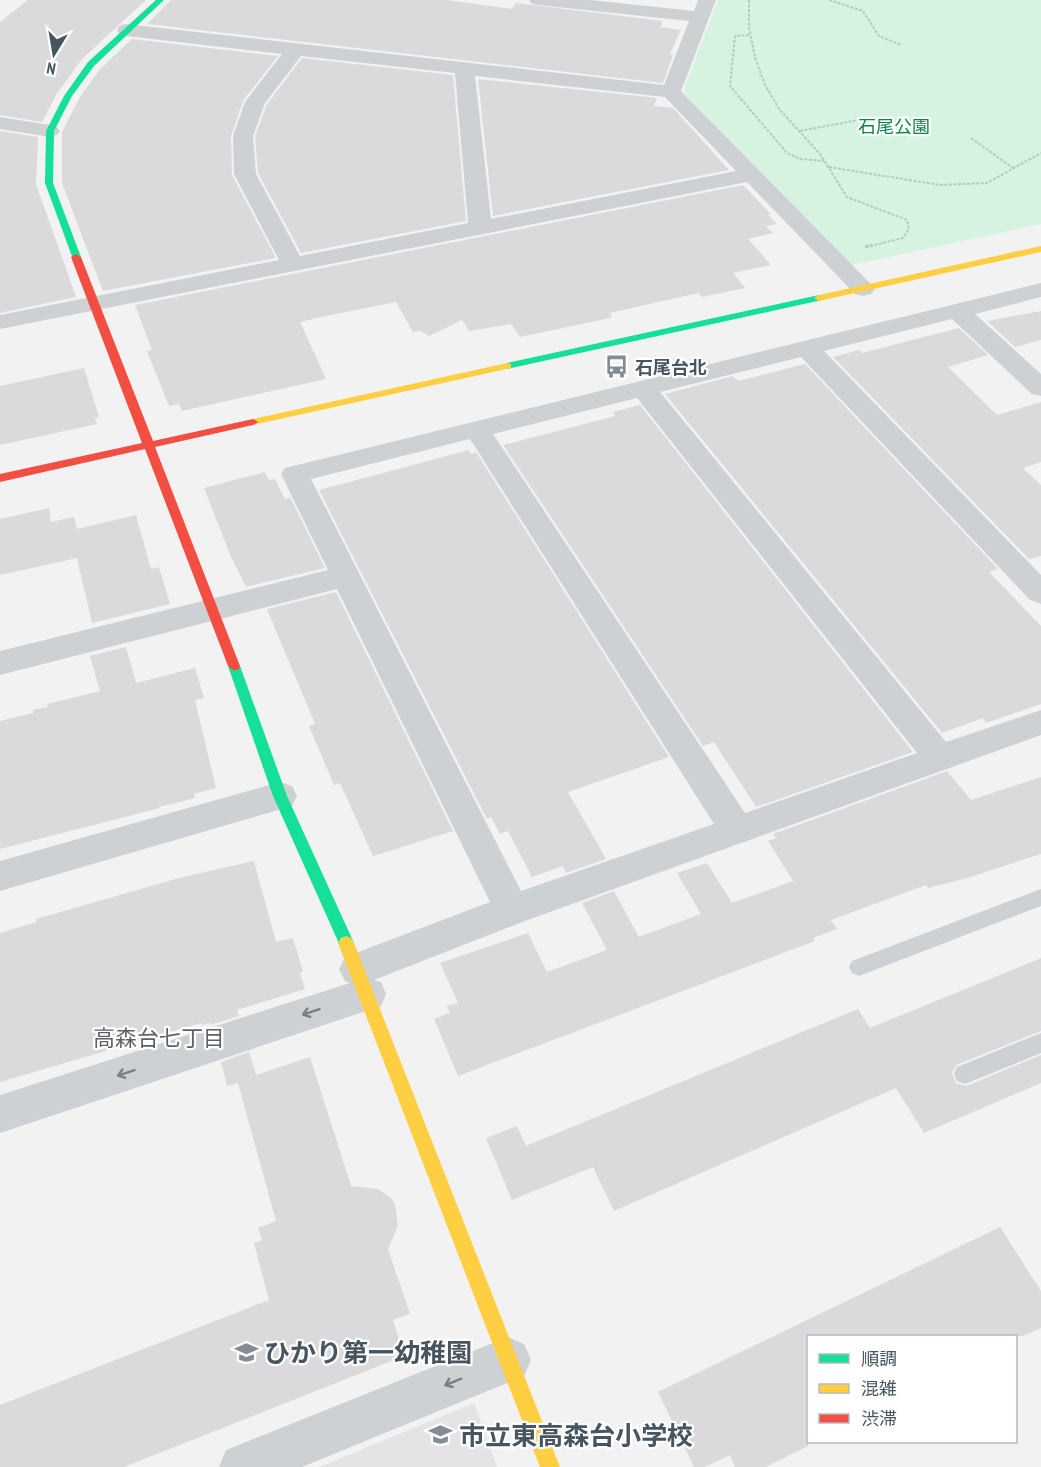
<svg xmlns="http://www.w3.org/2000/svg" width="1041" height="1467" font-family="'PT Sans Narrow','Noto Sans JP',sans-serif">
<rect width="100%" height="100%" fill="#f3f2f2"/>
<!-- education -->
<path fill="#e4e3e5" d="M474 1403 497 1467H319Z"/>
<!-- green -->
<path fill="#d5f3e0" d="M718 0H1041V224L852 265 686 95 684 89Z"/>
<!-- building -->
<path fill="#dadadc" d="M28 0H146L82 59 56 95 42 122 0 115V22Z
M171 0H447L512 9 516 3 663 21 660 27 681 30 670 54 673 55 663 83 147 24Z
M132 39 278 56 243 101 231 136 232 175 276 258 103 291 62 183V132L80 97 100 69Z
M302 58 453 75 466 221 301 253 258 173 255 136 267 104Z
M478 79 657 98 654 106 673 108 729 170 493 216Z
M0 131 38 137 36 184 76 297 0 313Z
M743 185 771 214 768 215 777 224 766 226 773 233 748 239 771 265 733 273 745 288 702 297 698 293 610 313 612 317 610 318 520 337 511 324 469 331 462 320 429 336 420 331 413 332 396 302 326 316 300 322 326 379 182 411 179 404 169 406 147 351 152 350 135 305Z
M1041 311V340L1015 347 987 321Z
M959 328 988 355 948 367 997 415 1041 402V462L1023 468 1041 485V556L1029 559 833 357 859 350 862 353Z
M805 364 998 569 989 572 1041 626V704L986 723 983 718 942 733 665 394 733 376 738 381Z
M84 368 99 417 95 418 97 424 0 445V386Z
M640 405 913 752 756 807 714 742 703 746 503 445 615 416 613 412Z
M469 450 471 454 476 452 669 757 568 792 606 859 566 873 563 866 532 877 508 831 500 834 491 817 487 819 319 490Z
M265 472 269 480 275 479 285 499 290 497 325 568 246 587 231 557 204 488Z
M49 508 51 522 74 517 77 529 136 515 151 569 159 567 170 604 92 623 77 558 0 575V519Z
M336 592 453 831 373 856 340 783 334 785 309 726 315 724 267 609Z
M126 647 136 683 195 668 204 698 195 700 216 788 194 794 195 798 159 807 160 808 0 849V721L33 713V710L48 707 47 704 100 691 90 656Z
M947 771 971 800 1041 777V854L967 878 928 888 926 885 831 920 837 929 813 938 815 941 458 1076 434 1019 450 1013 447 1006 458 1003 440 963 528 933 547 972 607 950 582 903 614 891 639 937 701 914 677 873 707 863 732 903 793 881 768 841 776 838 773 834Z
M254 861 276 942 293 938 303 972 300 973 305 989 237 1010 239 1016 211 1025V1023L202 1025 201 1023 0 1082V933L37 922 36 919 179 878Z
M1041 958V1031L956 1065 952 1073 956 1083 966 1086 1041 1055V1083L924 1133 896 1088 614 1211 593 1167 512 1200 486 1138 517 1126 526 1146 858 1009 870 1028Z
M249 1052 256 1075 310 1057 351 1186 378 1189 391 1198 395 1204 398 1226 388 1249 410 1314 393 1320 404 1356 124 1467H0V1405L269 1300 254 1243 262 1240 258 1228 276 1221 238 1083 227 1086 221 1062Z
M1000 1227 1041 1291V1328L1023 1336H808V1446L766 1467H735L730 1455 705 1467H694L658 1392Z"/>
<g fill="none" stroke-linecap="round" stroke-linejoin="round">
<!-- path-far1 -->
<path stroke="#bac8c3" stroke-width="2" stroke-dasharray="3 1.5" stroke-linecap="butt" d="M749 0V28L755 57 765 85 779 109 820 154 847 197 907 220 909 229 903 238 866 247
M829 0 863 11 879 36 901 45
M749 35 735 36 730 86 787 153 800 159 824 161
M800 131 858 120
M971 138 1013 168
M829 167 940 185 987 183 1041 153"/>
<!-- path -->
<path stroke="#bac8c3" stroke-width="3" stroke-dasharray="4 2" stroke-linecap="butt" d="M865 247 872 245"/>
<!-- lane -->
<path fill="#ced1d3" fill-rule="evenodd" d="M1041 889V906L859 976 852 973 849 967 852 961Z
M1041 1033V1053L965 1084 957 1081 954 1074 957 1067Z"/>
<!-- street -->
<path fill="#ced1d3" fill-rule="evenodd" d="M529 0H590L694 11 698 0H716L681 91 871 284 875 289 871 294 863 296 855 294 747 182 0 329V315L279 260 234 174 233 136 245 102 282 54 126 36 119 34 117 30 119 26 126 24 664 85 689 21 538 5 532 4ZM301 56 455 73 468 223 300 256 256 174 253 136 265 103ZM475 76 665 97 736 171 491 219Z
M0 117 50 125 57 127 60 131 57 135 50 137 0 129Z
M1041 283V297L975 314 1041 374V396L1032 394 952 319 824 351 1041 575V604L1030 600 801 357 660 392 946 742 1041 710V735L525 921 374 980 381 982 386 994 381 1006 0 1133V1095L350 983 345 981 339 969 345 957 490 902 337 589 0 675V651L328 570 281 474 285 468ZM637 398 917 753 745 813 493 434ZM470 439 714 824 521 891 311 479Z
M280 782 292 786 297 796 292 806 0 891V861Z
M508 1337 524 1344 531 1360 524 1376 302 1467H219L226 1450Z"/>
<!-- fast -->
<path fill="#16e098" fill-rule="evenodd" d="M156 0H164L94 66 72 96 54 131 53 183 81 257 73 259 45 183 46 131 64 96 88 62Z
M819 295 824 298 822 300 507 369 502 366 507 363Z
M234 661 240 666 287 796 354 943 351 948 346 950 341 948 273 796 228 666Z"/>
<!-- slow -->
<path fill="#ffcf43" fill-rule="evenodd" d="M1041 246V252L819 301 814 298 819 295Z
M507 363 511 364V368L253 425 248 422 253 419Z
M346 936 351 938 354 943 560 1467H540L338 943 341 938Z"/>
<!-- jam -->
<path fill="#f24e42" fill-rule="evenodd" d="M76 254 81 257 153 441 253 419 258 422 253 425 155 447 240 666 239 669 234 671 228 666 145 449 0 482V474L142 443 71 257Z"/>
</g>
<!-- one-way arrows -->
<defs><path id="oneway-shaft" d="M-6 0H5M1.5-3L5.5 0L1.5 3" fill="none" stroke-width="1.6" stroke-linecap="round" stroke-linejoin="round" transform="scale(1.5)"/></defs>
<g stroke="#768089">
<use href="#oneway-shaft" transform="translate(311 1012) rotate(162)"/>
<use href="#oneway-shaft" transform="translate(126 1073) rotate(162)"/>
<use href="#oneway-shaft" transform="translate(453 1382) rotate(158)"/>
</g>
<!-- icons -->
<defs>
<symbol id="bus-bare" viewBox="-9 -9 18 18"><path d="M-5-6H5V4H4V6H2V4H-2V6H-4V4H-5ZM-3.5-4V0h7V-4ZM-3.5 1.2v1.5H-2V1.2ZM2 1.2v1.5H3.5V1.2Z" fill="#838c94" stroke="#fff" stroke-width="2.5" paint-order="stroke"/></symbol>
<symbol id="school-bare" viewBox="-9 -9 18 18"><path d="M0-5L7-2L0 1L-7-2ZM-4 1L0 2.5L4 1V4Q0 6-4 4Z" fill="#838c94" stroke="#fff" stroke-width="2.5" paint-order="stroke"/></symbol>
</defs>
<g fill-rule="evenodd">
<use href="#bus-bare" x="600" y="350" width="33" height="33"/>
<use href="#school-bare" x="230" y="1336" width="33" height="33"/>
<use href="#school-bare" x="424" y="1418" width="33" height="33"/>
</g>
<g text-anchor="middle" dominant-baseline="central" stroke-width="4.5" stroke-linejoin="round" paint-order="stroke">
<!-- far-park labels -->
<g font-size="18" fill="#0f8448" stroke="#fff">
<text x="894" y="126">石尾公園</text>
</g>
<!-- far-poi labels -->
<g font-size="18" font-weight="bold" fill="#475561" stroke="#fff" text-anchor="start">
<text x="635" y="367">石尾台北</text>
</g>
<!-- neighbourhood labels -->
<g font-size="22" fill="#5d6167" stroke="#fff">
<text x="159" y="1038">高森台七丁目</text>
</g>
<!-- near-poi labels -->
<g font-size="26" font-weight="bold" fill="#475561" stroke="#fff" text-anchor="start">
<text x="264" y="1352">ひかり第一幼稚園</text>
<text x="459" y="1435">市立東高森台小学校</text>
</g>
</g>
<!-- legend -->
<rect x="807" y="1335" width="210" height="108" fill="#ffffff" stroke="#b5bbc0" stroke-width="1.5"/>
<rect x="819" y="1354" width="30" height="9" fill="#16e098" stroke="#b5bbc0" stroke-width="1.5"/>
<text x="861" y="1365" font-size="18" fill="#475561">順調</text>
<rect x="819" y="1384" width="30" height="9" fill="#ffcf43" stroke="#b5bbc0" stroke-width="1.5"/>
<text x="861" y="1395" font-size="18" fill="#475561">混雑</text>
<rect x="819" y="1414" width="30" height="9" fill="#f24e42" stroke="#b5bbc0" stroke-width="1.5"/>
<text x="861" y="1425" font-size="18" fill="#475561">渋滞</text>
<!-- north arrow -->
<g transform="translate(54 54) rotate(191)" stroke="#ffffff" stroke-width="4.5" paint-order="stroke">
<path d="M0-4.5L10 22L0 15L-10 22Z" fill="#475561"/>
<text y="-9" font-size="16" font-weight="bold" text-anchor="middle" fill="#475561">N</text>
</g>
</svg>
